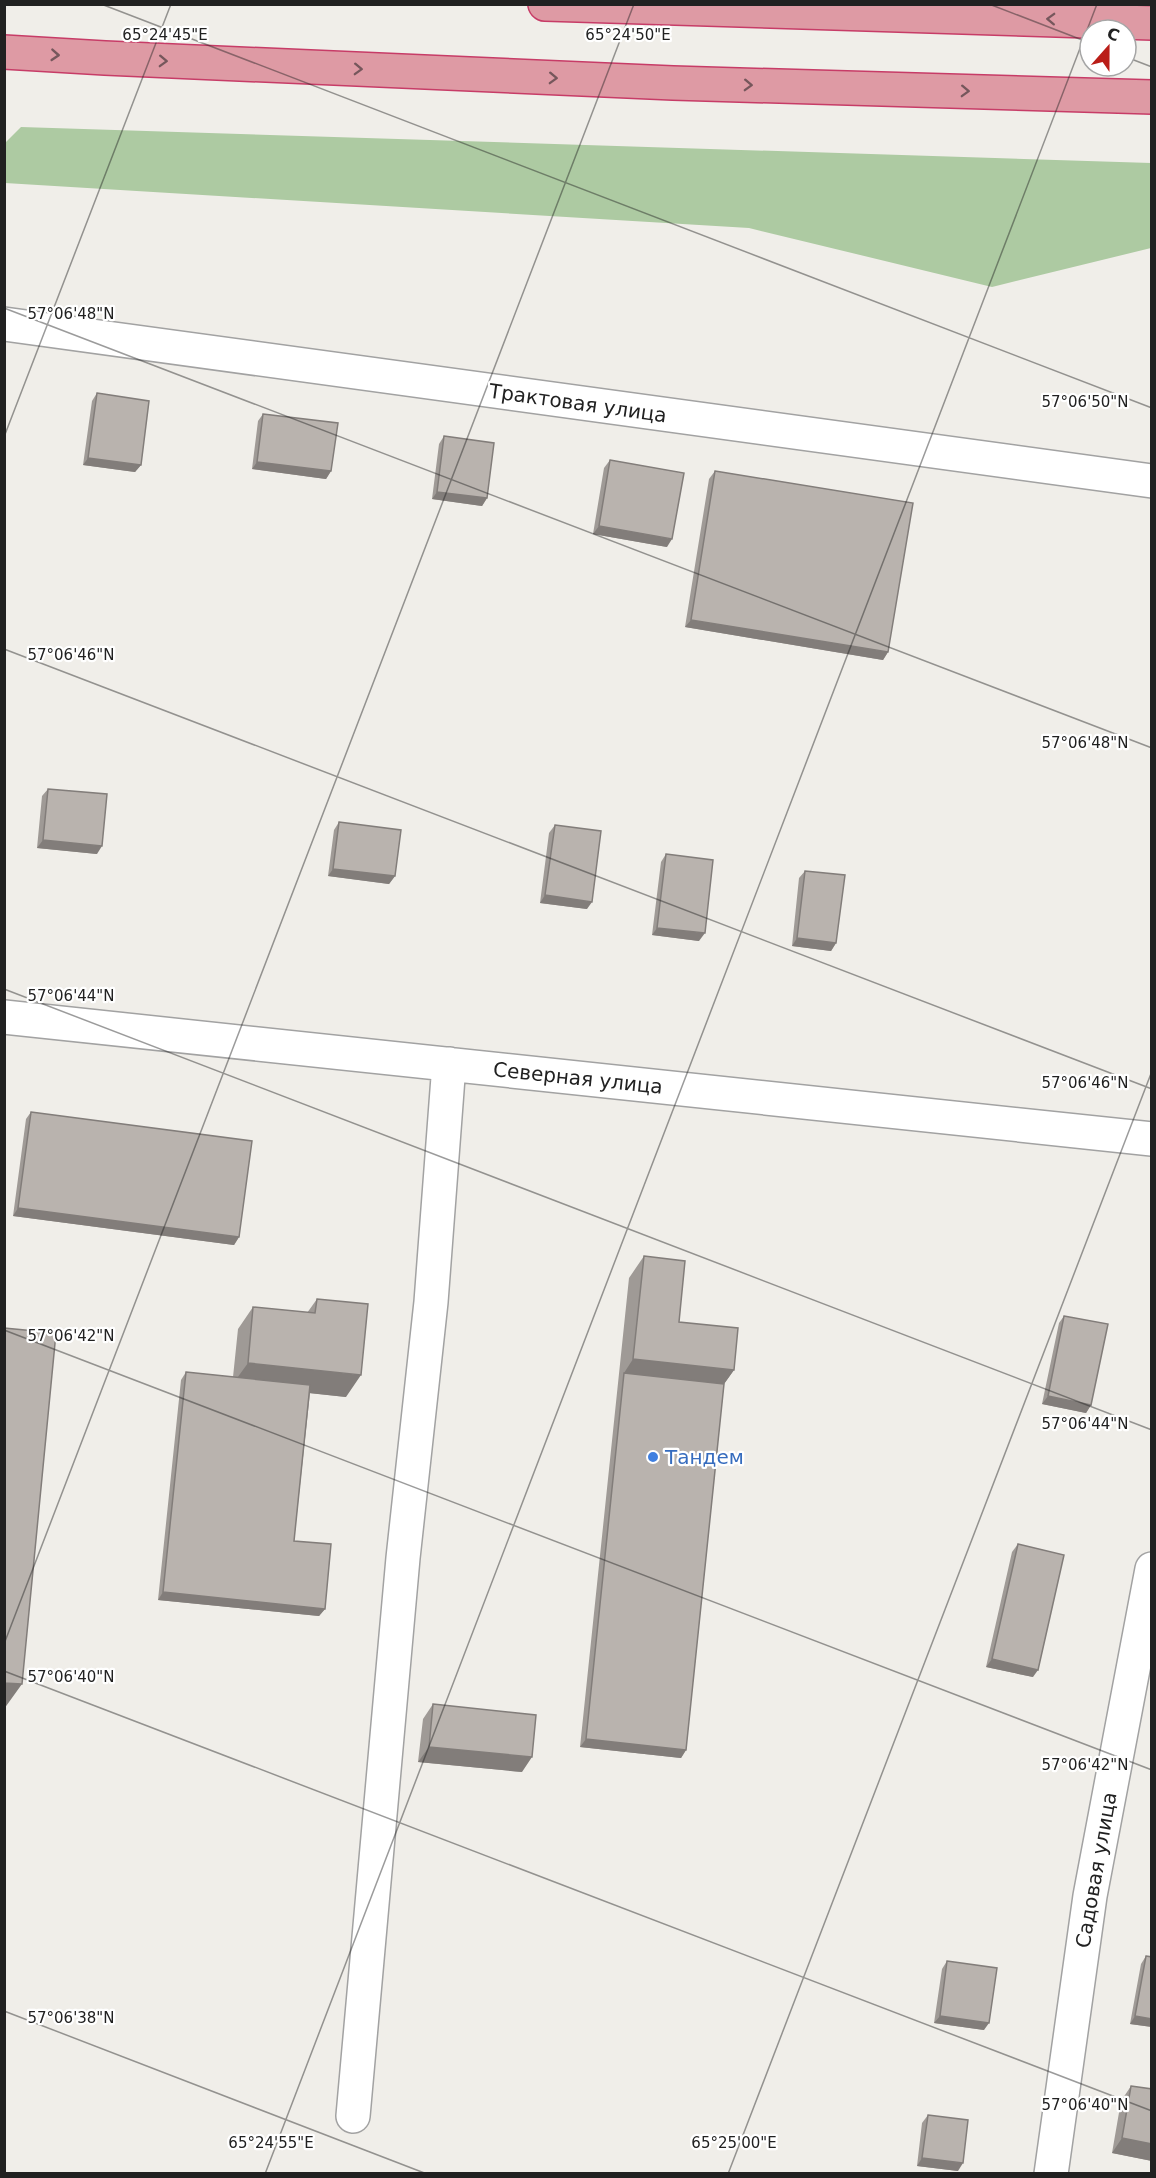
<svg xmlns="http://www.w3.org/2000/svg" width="1156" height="2178" font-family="'DejaVu Sans',sans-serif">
<rect width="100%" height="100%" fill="#f0eee9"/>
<!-- forest -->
<path fill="#adcaa2" d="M21 127 1151 163V248L992 287 749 228 5 183V143Z"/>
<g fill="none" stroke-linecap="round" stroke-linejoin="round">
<defs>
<path id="minor" d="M4 324 1152 481
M4 1017 1152 1139
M353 2116 403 1558 431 1302 449 1064
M1051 2174 1090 1896 1152 1569"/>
<path id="highway" d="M545 4 1152 23
M4 52 105 58 673 83 1152 97"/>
</defs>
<!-- minor casing -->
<use href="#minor" stroke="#a2a2a2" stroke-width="36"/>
<!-- highway casing -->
<use href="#highway" stroke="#c73c67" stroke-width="36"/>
<!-- minor -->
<use href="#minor" stroke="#fff" stroke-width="33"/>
<!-- highway -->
<use href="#highway" stroke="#de9aa4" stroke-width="33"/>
</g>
<!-- wall -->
<path fill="#9f9a96" d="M97 393 141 465 135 472 83 465 92 401Z
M263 414 331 471 326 479 252 469 258 421Z
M444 436 487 498 482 506 432 499 439 444Z
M610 460 667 547 593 534 604 468Z
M715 471 888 652 883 660 685 627 709 479Z
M48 789 97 854 37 848 42 796Z
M339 822 395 876 389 884 328 876 334 830Z
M555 825 587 909 540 903 549 833Z
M666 854 699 941 652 935 661 862Z
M805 871 836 943 831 951 792 946 799 878Z
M31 1112 239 1237 234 1245 13 1216 26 1119Z
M644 1256 679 1322 734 1370 724 1384 686 1750 681 1758 580 1747 629 1278Z
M317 1299 346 1397 310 1393 294 1541 325 1609 319 1616 158 1600 181 1380 186 1372 233 1377 238 1329 253 1307 307 1313Z
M1064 1316 1091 1405 1086 1413 1042 1404 1059 1323Z
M1018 1544 1033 1677 986 1667 1012 1552Z
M433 1704 522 1772 418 1762 423 1719Z
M1146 1956 1152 1957V2027L1130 2024 1141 1964Z
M947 1961 984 2030 934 2023 942 1969Z
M1131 2086 1152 2161 1112 2153 1121 2101Z
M928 2115 958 2171 917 2166 922 2123Z"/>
<!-- shaded-wall -->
<path fill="#827d7a" d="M88 458 141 465 135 472 83 465Z
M257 462 331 471 326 479 252 469Z
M437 492 487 498 482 506 432 499Z
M599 526 672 539 667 547 593 534Z
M691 620 888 652 883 660 685 627Z
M43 840 102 846 97 854 37 848Z
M333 869 395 876 389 884 328 876Z
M545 895 592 902 587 909 540 903Z
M657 928 705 933 699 941 652 935Z
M797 938 836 943 831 951 792 946Z
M18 1208 239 1237 234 1245 13 1216Z
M633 1359 734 1370 719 1391 624 1373Z
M248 1363 361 1375 346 1397 232 1385Z
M1048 1396 1091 1405 1086 1413 1042 1404Z
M163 1592 325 1609 319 1616 158 1600Z
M992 1659 1038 1670 1033 1677 986 1667Z
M4 1683 22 1684 4 1709Z
M586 1739 686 1750 681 1758 580 1747Z
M429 1747 532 1757 522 1772 418 1762Z
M940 2016 989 2023 984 2030 934 2023Z
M1135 2016 1152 2019V2027L1130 2024Z
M1122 2138 1152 2144V2161L1112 2153Z
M922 2158 963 2163 958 2171 917 2166Z"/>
<!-- building -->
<path fill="#b9b3ae" stroke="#827d7a" stroke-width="1.5" d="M97 393 149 401 141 465 88 458Z
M263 414 338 423 331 471 257 462Z
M444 436 494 443 487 498 437 492Z
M610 460 684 473 672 539 599 526Z
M715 471 913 503 888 652 691 620Z
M48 789 107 794 102 846 43 840Z
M339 822 401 830 395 876 333 869Z
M555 825 601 831 592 902 545 895Z
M666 854 713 860 705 933 657 928Z
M805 871 845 875 836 943 797 938Z
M31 1112 252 1141 239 1237 18 1208Z
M644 1256 685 1261 679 1322 738 1328 734 1370 633 1359Z
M317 1299 368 1304 361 1375 248 1363 253 1307 315 1313Z
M1064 1316 1108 1324 1091 1405 1048 1396Z
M4 1328 56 1333 22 1684 4 1683Z
M186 1372 310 1385 294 1541 331 1544 325 1609 163 1592Z
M624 1373 724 1384 686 1750 586 1739Z
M1018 1544 1064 1555 1038 1670 992 1659Z
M433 1704 536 1715 532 1757 429 1747Z
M1146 1956 1152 1957V2019L1135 2016Z
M947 1961 997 1968 989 2023 940 2016Z
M1131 2086 1152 2089V2144L1122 2138Z
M928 2115 968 2120 963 2163 922 2158Z"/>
<!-- one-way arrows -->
<defs><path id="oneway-chevron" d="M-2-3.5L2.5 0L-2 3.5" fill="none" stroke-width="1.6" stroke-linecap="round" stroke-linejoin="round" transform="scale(1.5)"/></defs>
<g stroke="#76575c">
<use href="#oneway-chevron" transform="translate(1051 19) rotate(-178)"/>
<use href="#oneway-chevron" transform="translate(55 55) rotate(4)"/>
<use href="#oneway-chevron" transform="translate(163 61) rotate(2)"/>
<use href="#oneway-chevron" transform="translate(358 69) rotate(2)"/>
<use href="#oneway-chevron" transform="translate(553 78) rotate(2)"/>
<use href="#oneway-chevron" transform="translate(748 85) rotate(2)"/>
<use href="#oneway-chevron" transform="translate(965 91) rotate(2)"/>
</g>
<!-- ticks -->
<path fill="none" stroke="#212121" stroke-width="1.5" stroke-opacity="0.45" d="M101 4 1152 408M989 4 1090 43M1126 57 1152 67M4 308 1152 748M4 437 171 4M4 649 1152 1089M4 989 1152 1430M4 1330 1152 1770M4 1644 634 4M4 1671 1152 2111M4 2011 427 2174M265 2174 1097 4M728 2174 1152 1071"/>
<!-- markers -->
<circle fill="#3f7fe0" stroke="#fff" stroke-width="2" cx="653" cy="1457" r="6"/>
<g text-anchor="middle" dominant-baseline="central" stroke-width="4.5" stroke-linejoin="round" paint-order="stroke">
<!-- street labels -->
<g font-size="20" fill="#212121" stroke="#fff">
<text transform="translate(578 403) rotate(8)">Трактовая улица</text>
<text transform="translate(578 1078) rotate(6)">Северная улица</text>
<text transform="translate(1096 1870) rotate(-80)">Садовая улица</text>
</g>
<!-- shop labels -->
<g font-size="20" fill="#366cbe" stroke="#fff" text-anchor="start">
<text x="665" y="1457">Тандем</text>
</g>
</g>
<g font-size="15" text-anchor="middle" fill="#212121" stroke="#fff" stroke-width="4.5" stroke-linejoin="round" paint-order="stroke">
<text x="165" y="40">65°24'45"E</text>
<text x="628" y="40">65°24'50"E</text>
<text x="71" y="319">57°06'48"N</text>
<text x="1085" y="407">57°06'50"N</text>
<text x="71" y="660">57°06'46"N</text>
<text x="1085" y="748">57°06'48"N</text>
<text x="71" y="1001">57°06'44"N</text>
<text x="1085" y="1088">57°06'46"N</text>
<text x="71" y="1341">57°06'42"N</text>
<text x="1085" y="1429">57°06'44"N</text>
<text x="71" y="1682">57°06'40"N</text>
<text x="1085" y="1770">57°06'42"N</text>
<text x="71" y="2023">57°06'38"N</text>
<text x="1085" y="2110">57°06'40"N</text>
<text x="271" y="2148">65°24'55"E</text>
<text x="734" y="2148">65°25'00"E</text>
</g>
<!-- border -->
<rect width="1156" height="2178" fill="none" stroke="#212121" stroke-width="12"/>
<!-- north arrow -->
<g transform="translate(1108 48) rotate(21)"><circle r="28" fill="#ffffff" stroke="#a6a6a6" stroke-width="1.5"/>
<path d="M0-4.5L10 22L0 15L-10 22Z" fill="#ba1d18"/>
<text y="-9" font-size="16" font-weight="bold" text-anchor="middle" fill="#212121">С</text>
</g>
</svg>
